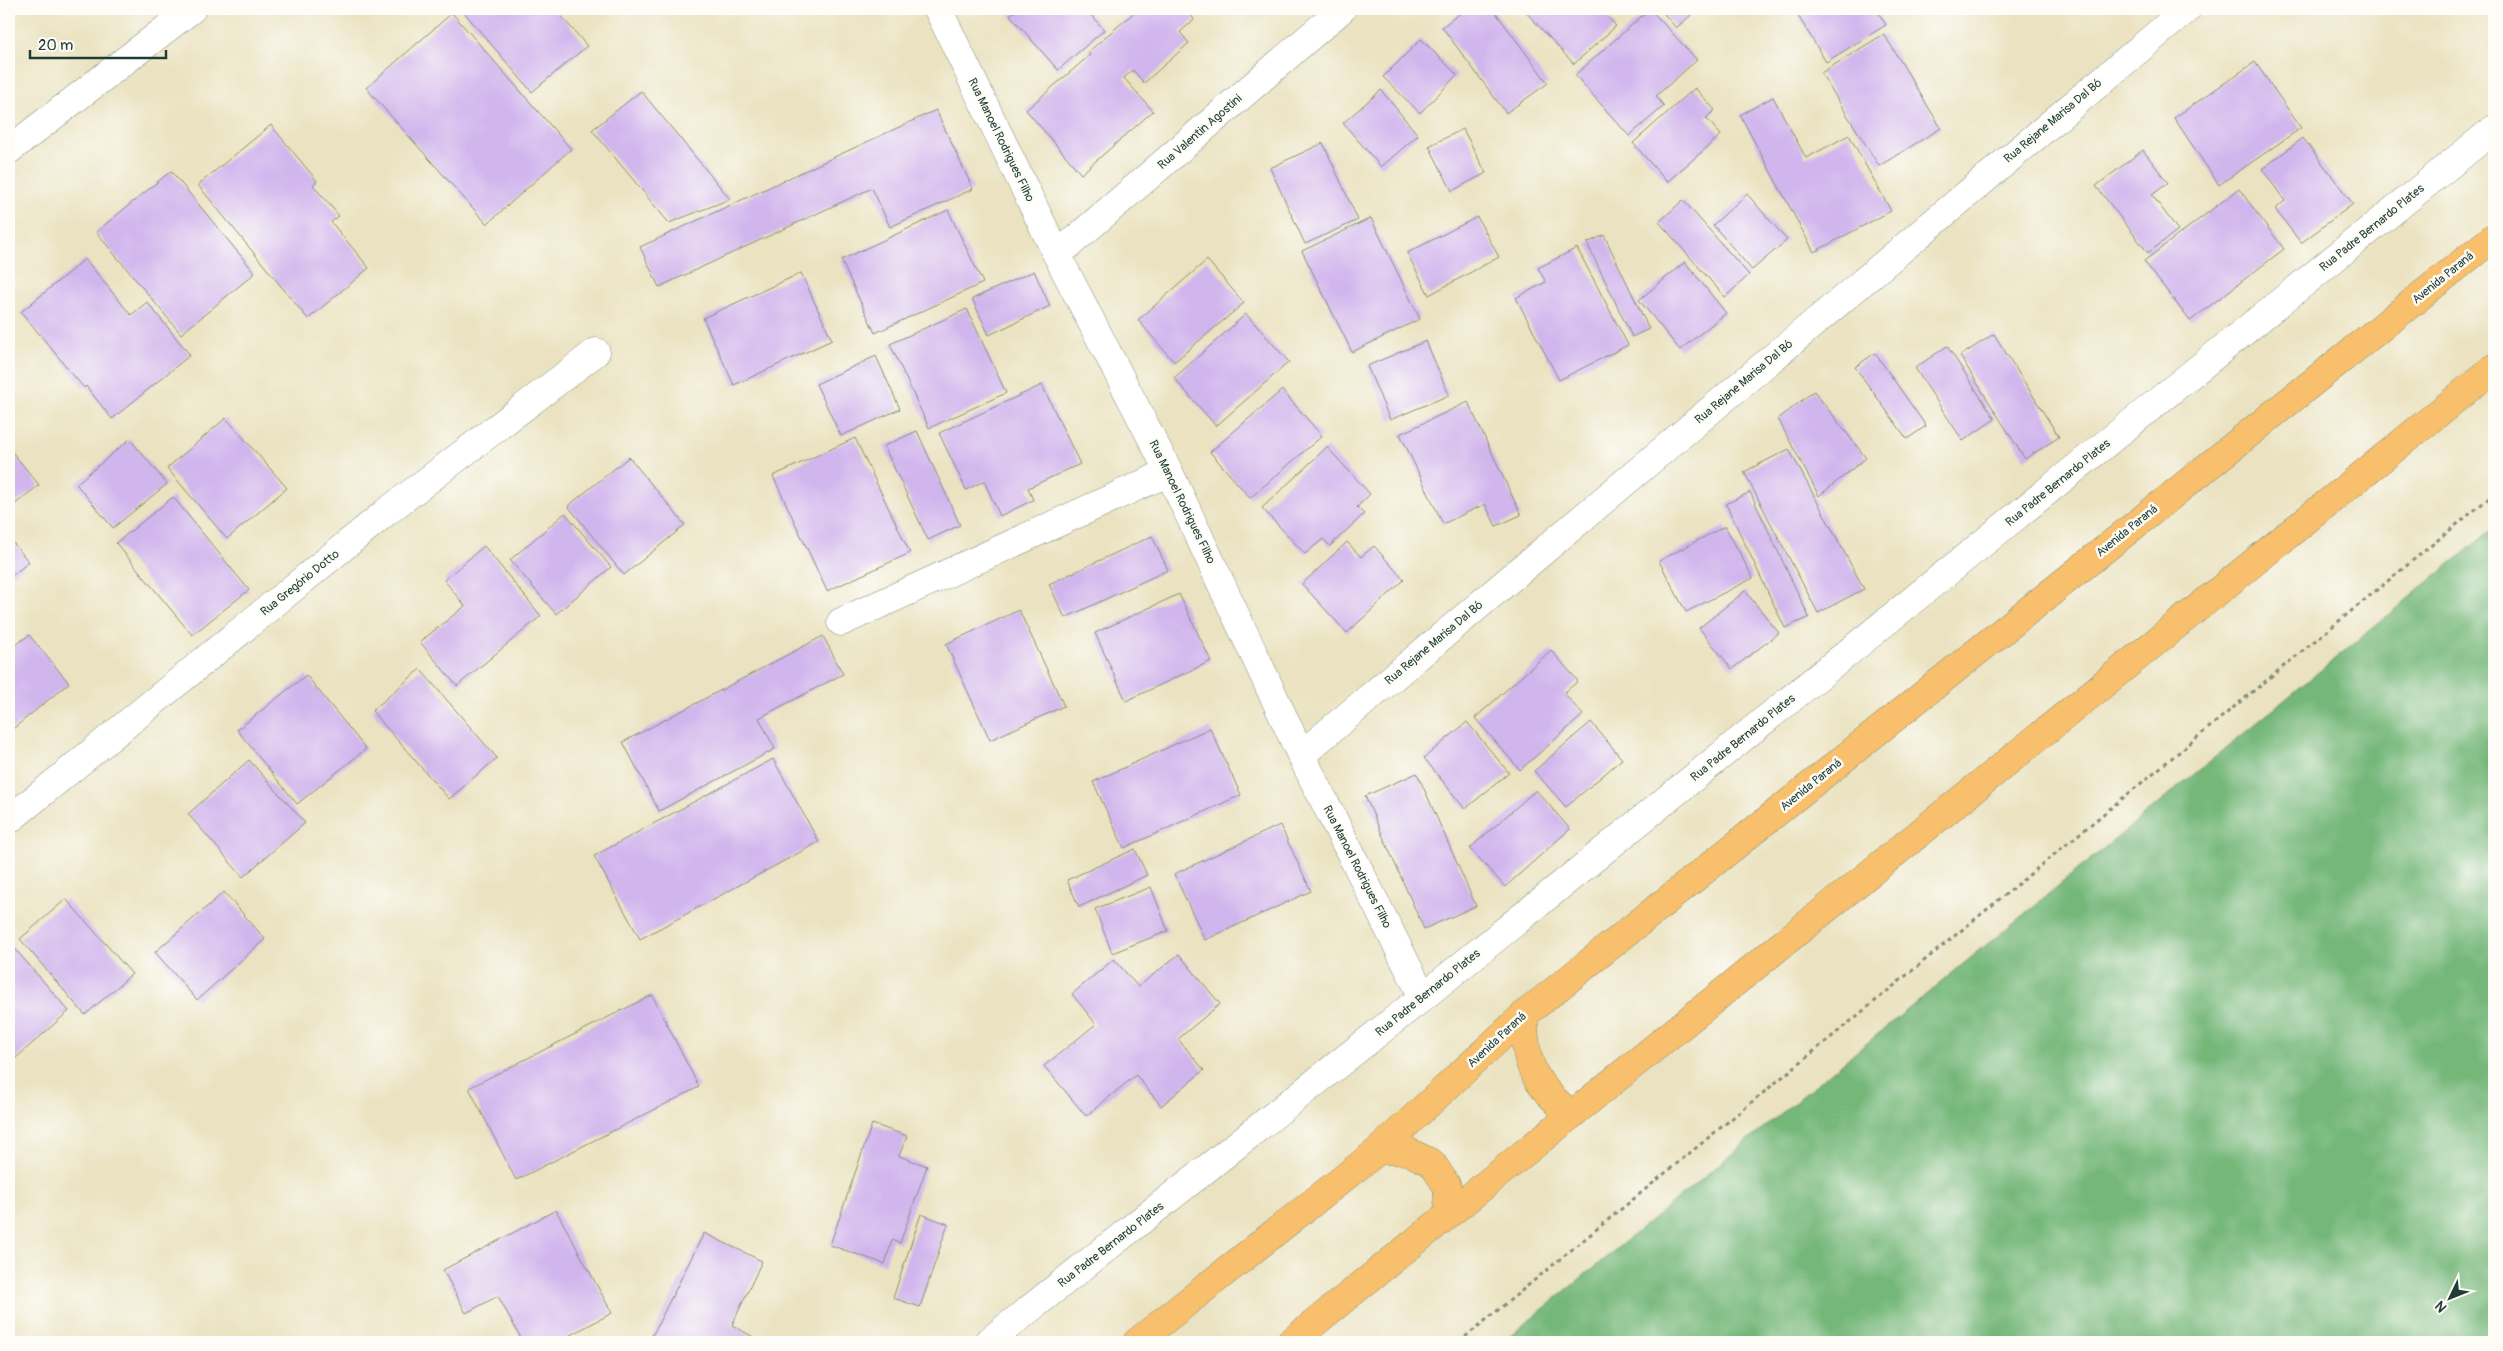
<svg xmlns="http://www.w3.org/2000/svg" width="2503" height="1351" font-family="Pangolin,sans-serif">
<rect width="100%" height="100%" fill="#fdfcf7"/>
<filter id="ink" filterUnits="userSpaceOnUse"><feTurbulence type="fractalNoise" baseFrequency=".02" numOctaves="2"/><feDisplacementMap in="SourceGraphic" scale="10" xChannelSelector="R" yChannelSelector="G"/><feConvolveMatrix kernelMatrix="1 2 1 2 8 2 1 2 1" color-interpolation-filters="sRGB"/></filter>
<filter id="wash" filterUnits="userSpaceOnUse"><feTurbulence type="fractalNoise" baseFrequency=".0096" numOctaves="4" result="noise"/><feDisplacementMap in="SourceGraphic" scale="20" xChannelSelector="R" yChannelSelector="G"/><feGaussianBlur stdDeviation="1.12" result="paint"/><feColorMatrix in="noise" values="0 0 0 0 0 0 0 0 0 0 0 0 0 0 0 0 0 1.4 0 .05"/><feComposite in="paint" operator="in"/></filter>
<g filter="url(#wash)">
<rect width="100%" height="100%" fill="#eae2c0"/>
<!-- forest -->
<path fill="#75b779" stroke="#4a7a56" d="M2494 528V1342H1503Z"/>
<g id="blocks">
<!-- building -->
<path fill="#d1b6ed" d="M461 9H555L587 46 532 92Z
M1017 9H1086L1104 30 1058 70 1010 15Z
M1138 9H1188L1194 20 1180 32 1189 43 1144 83 1133 70 1124 78 1153 111 1081 174 1026 110 1090 55 1088 52Z
M1466 9H1493L1548 83 1506 113 1442 27Z
M1523 9H1600L1616 26 1574 64Z
M1650 9 1697 60 1656 96 1664 106 1629 136 1575 75Z
M1660 9H1698L1676 28Z
M1806 9H1876L1886 25 1826 62 1797 14Z
M452 13 571 149 487 224 366 88Z
M1884 34 1941 128 1879 166 1821 73Z
M1421 39 1457 75 1420 113 1383 77Z
M2255 62 2301 128 2219 185 2174 118Z
M1695 88 1715 110 1706 118 1721 135 1667 182 1633 143Z
M1381 90 1418 135 1381 167 1343 123Z
M641 91 730 199 669 223 592 130Z
M1773 97 1806 158 1849 135 1891 211 1814 252 1740 115Z
M936 110 973 189 890 227 872 188 659 287 640 247Z
M271 125 317 181 313 185 339 216 331 222 369 268 308 319 198 185Z
M1463 129 1486 173 1452 191 1429 146Z
M2303 138 2353 204 2301 243 2275 209 2285 201 2262 169Z
M1323 143 1358 220 1305 244 1270 168Z
M2143 150 2168 183 2152 195 2178 230 2148 253 2096 186Z
M171 171 255 273 181 334 96 232Z
M2239 189 2284 249 2190 321 2144 261Z
M1747 194 1787 240 1752 270 1713 225Z
M1683 200 1749 275 1725 297 1659 222Z
M948 210 983 283 875 333 841 260Z
M1477 217 1499 257 1429 295 1407 253Z
M1371 218 1420 319 1352 352 1302 251Z
M1604 235 1649 329 1632 337 1587 243Z
M1577 248 1628 345 1559 380 1516 298 1546 282 1538 268Z
M85 259 131 315 147 302 190 355 112 419 86 386 84 388 21 312Z
M1207 260 1244 303 1174 362 1138 320Z
M1685 262 1726 313 1680 350 1639 300Z
M1034 271 1050 306 989 335 972 299Z
M801 273 832 340 734 385 703 318Z
M967 309 1006 393 929 428 890 344Z
M1246 314 1289 362 1216 426 1174 378Z
M1994 334 2059 437 2025 459 1960 356Z
M1426 341 1449 395 1390 420 1367 366Z
M1947 346 1995 419 1963 441 1915 368Z
M1875 353 1926 426 1907 439 1855 367Z
M876 356 900 409 841 436 816 384Z
M1042 385 1080 464 1028 488 1033 500 1000 516 984 481 966 490 939 433Z
M1282 390 1322 436 1250 498 1210 452Z
M1814 391 1866 458 1819 496 1778 419Z
M1468 402 1521 515 1496 526 1485 504 1443 524 1400 434Z
M226 418 287 488 227 539 167 468Z
M917 431 960 525 928 540 884 446Z
M855 438 910 553 827 591 773 476Z
M130 439 167 484 113 528 76 484Z
M1327 447 1370 494 1357 507 1364 514 1330 546 1323 539 1305 554 1262 508Z
M9 448 39 485 9 509Z
M1789 449 1864 589 1818 613 1744 472Z
M629 457 685 525 624 575 568 506Z
M1750 492 1809 617 1785 628 1726 504Z
M173 497 249 590 192 635 116 543Z
M565 513 611 567 556 614 510 560Z
M1725 526 1753 578 1686 612 1659 561Z
M1152 536 1168 570 1065 618 1049 584Z
M9 538 29 562 9 578Z
M1347 542 1361 557 1374 546 1404 580 1347 633 1302 584Z
M484 546 541 616 457 686 420 642 465 606 444 580Z
M1745 591 1779 633 1732 669 1699 628Z
M1179 594 1211 661 1126 701 1095 633Z
M1019 610 1064 706 990 740 946 644Z
M29 635 69 683 9 732V648L10 649Z
M823 636 843 674 759 718 775 749 659 811 623 742Z
M1551 650 1578 681 1564 693 1583 715 1520 770 1475 718Z
M420 669 497 758 449 799 372 711Z
M306 675 366 749 297 804 237 730Z
M1467 722 1509 773 1465 809 1424 758Z
M1591 722 1622 759 1566 807 1534 771Z
M1210 728 1241 795 1124 848 1093 782Z
M773 759 819 842 640 939 594 856Z
M249 760 305 823 243 877 188 814Z
M1417 773 1476 906 1424 929 1365 796Z
M1536 790 1570 829 1505 887 1470 848Z
M1280 825 1311 891 1205 940 1174 874Z
M1135 849 1147 875 1079 907 1067 880Z
M1151 887 1168 931 1112 953 1095 909Z
M224 892 265 939 197 1000 155 952Z
M66 899 132 974 85 1015 20 939Z
M9 942 69 1011 9 1064Z
M1179 954 1220 1004 1178 1039 1204 1070 1161 1106 1136 1075 1086 1116 1044 1066 1096 1024 1072 994 1114 959 1138 987Z
M652 995 699 1087 516 1180 469 1088Z
M872 1124 907 1136 899 1156 927 1166 900 1243 892 1240 885 1264 830 1245Z
M556 1210 612 1313 557 1342H523L498 1296 466 1313 443 1270Z
M921 1214 948 1224 920 1307 893 1298Z
M704 1233 762 1261 732 1325 762 1342H649Z"/>
</g>
</g>
<g filter="url(#ink)">
<use href="#blocks" fill-opacity="0" stroke="#84907a" stroke-width="1"/>
<g fill="none" stroke-linecap="round" stroke-linejoin="round">
<defs>
<path id="minor" d="M938 9 1057 255 1169 472 1301 755 1423 997
M9 150 192 9
M1057 255 1342 9
M841 622 1169 472
M1301 755 2187 9
M9 820 385 513 596 352
M988 1342 1423 997 2494 129"/>
<path id="major" d="M1524 1015C1524 1064 1533 1084 1572 1115
M1379 1150 1407 1151 1432 1163 1447 1186 1449 1214
M1137 1342 1379 1150 1524 1015 2494 237
M1291 1342 2494 368"/>
</defs>
<!-- minor casing -->
<use href="#minor" stroke="#84907a" stroke-width="29"/>
<!-- major casing -->
<use href="#major" stroke="#84907a" stroke-width="29"/>
<!-- path -->
<path stroke="#84907a" stroke-width="3" stroke-dasharray="4 4" stroke-linecap="butt" d="M1459 1342 2494 494"/>
<!-- minor -->
<use href="#minor" stroke="#fff" stroke-width="28"/>
<!-- major -->
<use href="#major" stroke="#f8bf6c" stroke-width="28"/>
</g>
</g>
<g text-anchor="middle" dominant-baseline="central" stroke-width="5" stroke-linejoin="round" paint-order="stroke">
<!-- street labels -->
<g font-size="12" fill="#1f3d34" stroke="#fdfcf7">
<text transform="translate(2053 121) rotate(-40)">Rua Rejane Marisa Dal Bó</text>
<text transform="translate(1200 132) rotate(-41)">Rua Valentin Agostini</text>
<text transform="translate(1001 140) rotate(64)">Rua Manoel Rodrigues Filho</text>
<text transform="translate(2372 228) rotate(-39)">Rua Padre Bernardo Plates</text>
<text transform="translate(2443 278) rotate(-39)">Avenida Paraná</text>
<text transform="translate(1744 382) rotate(-40)">Rua Rejane Marisa Dal Bó</text>
<text transform="translate(2058 483) rotate(-39)">Rua Padre Bernardo Plates</text>
<text transform="translate(1182 502) rotate(64)">Rua Manoel Rodrigues Filho</text>
<text transform="translate(2127 531) rotate(-39)">Avenida Paraná</text>
<text transform="translate(300 583) rotate(-39)">Rua Gregório Dotto</text>
<text transform="translate(1434 643) rotate(-40)">Rua Rejane Marisa Dal Bó</text>
<text transform="translate(1743 738) rotate(-39)">Rua Padre Bernardo Plates</text>
<text transform="translate(1811 785) rotate(-39)">Avenida Paraná</text>
<text transform="translate(1357 867) rotate(63)">Rua Manoel Rodrigues Filho</text>
<text transform="translate(1428 993) rotate(-39)">Rua Padre Bernardo Plates</text>
<text transform="translate(1497 1040) rotate(-43)">Avenida Paraná</text>
<text transform="translate(1111 1245) rotate(-38)">Rua Padre Bernardo Plates</text>
</g>
</g>
<!-- margin -->
<rect width="2503" height="1351" fill="none" stroke="#fdfcf7" stroke-width="30"/>
<!-- north arrow -->
<g transform="translate(2450 1298) rotate(227)" stroke="#fdfcf7" stroke-width="4" paint-order="stroke">
<path d="M0-4L9 19L0 12L-9 19Z" fill="#1f3d34"/>
<text y="-8" font-size="14" font-weight="bold" text-anchor="middle" fill="#1f3d34">N</text>
</g>
<!-- scale -->
<path d="M30 50v8h136v-8" fill="none" stroke="#1f3d34" stroke-width="2.5"/>
<text x="38" y="50" font-size="15" fill="#1f3d34" stroke="#fdfcf7" stroke-width="4" paint-order="stroke">20 m</text>
</svg>
